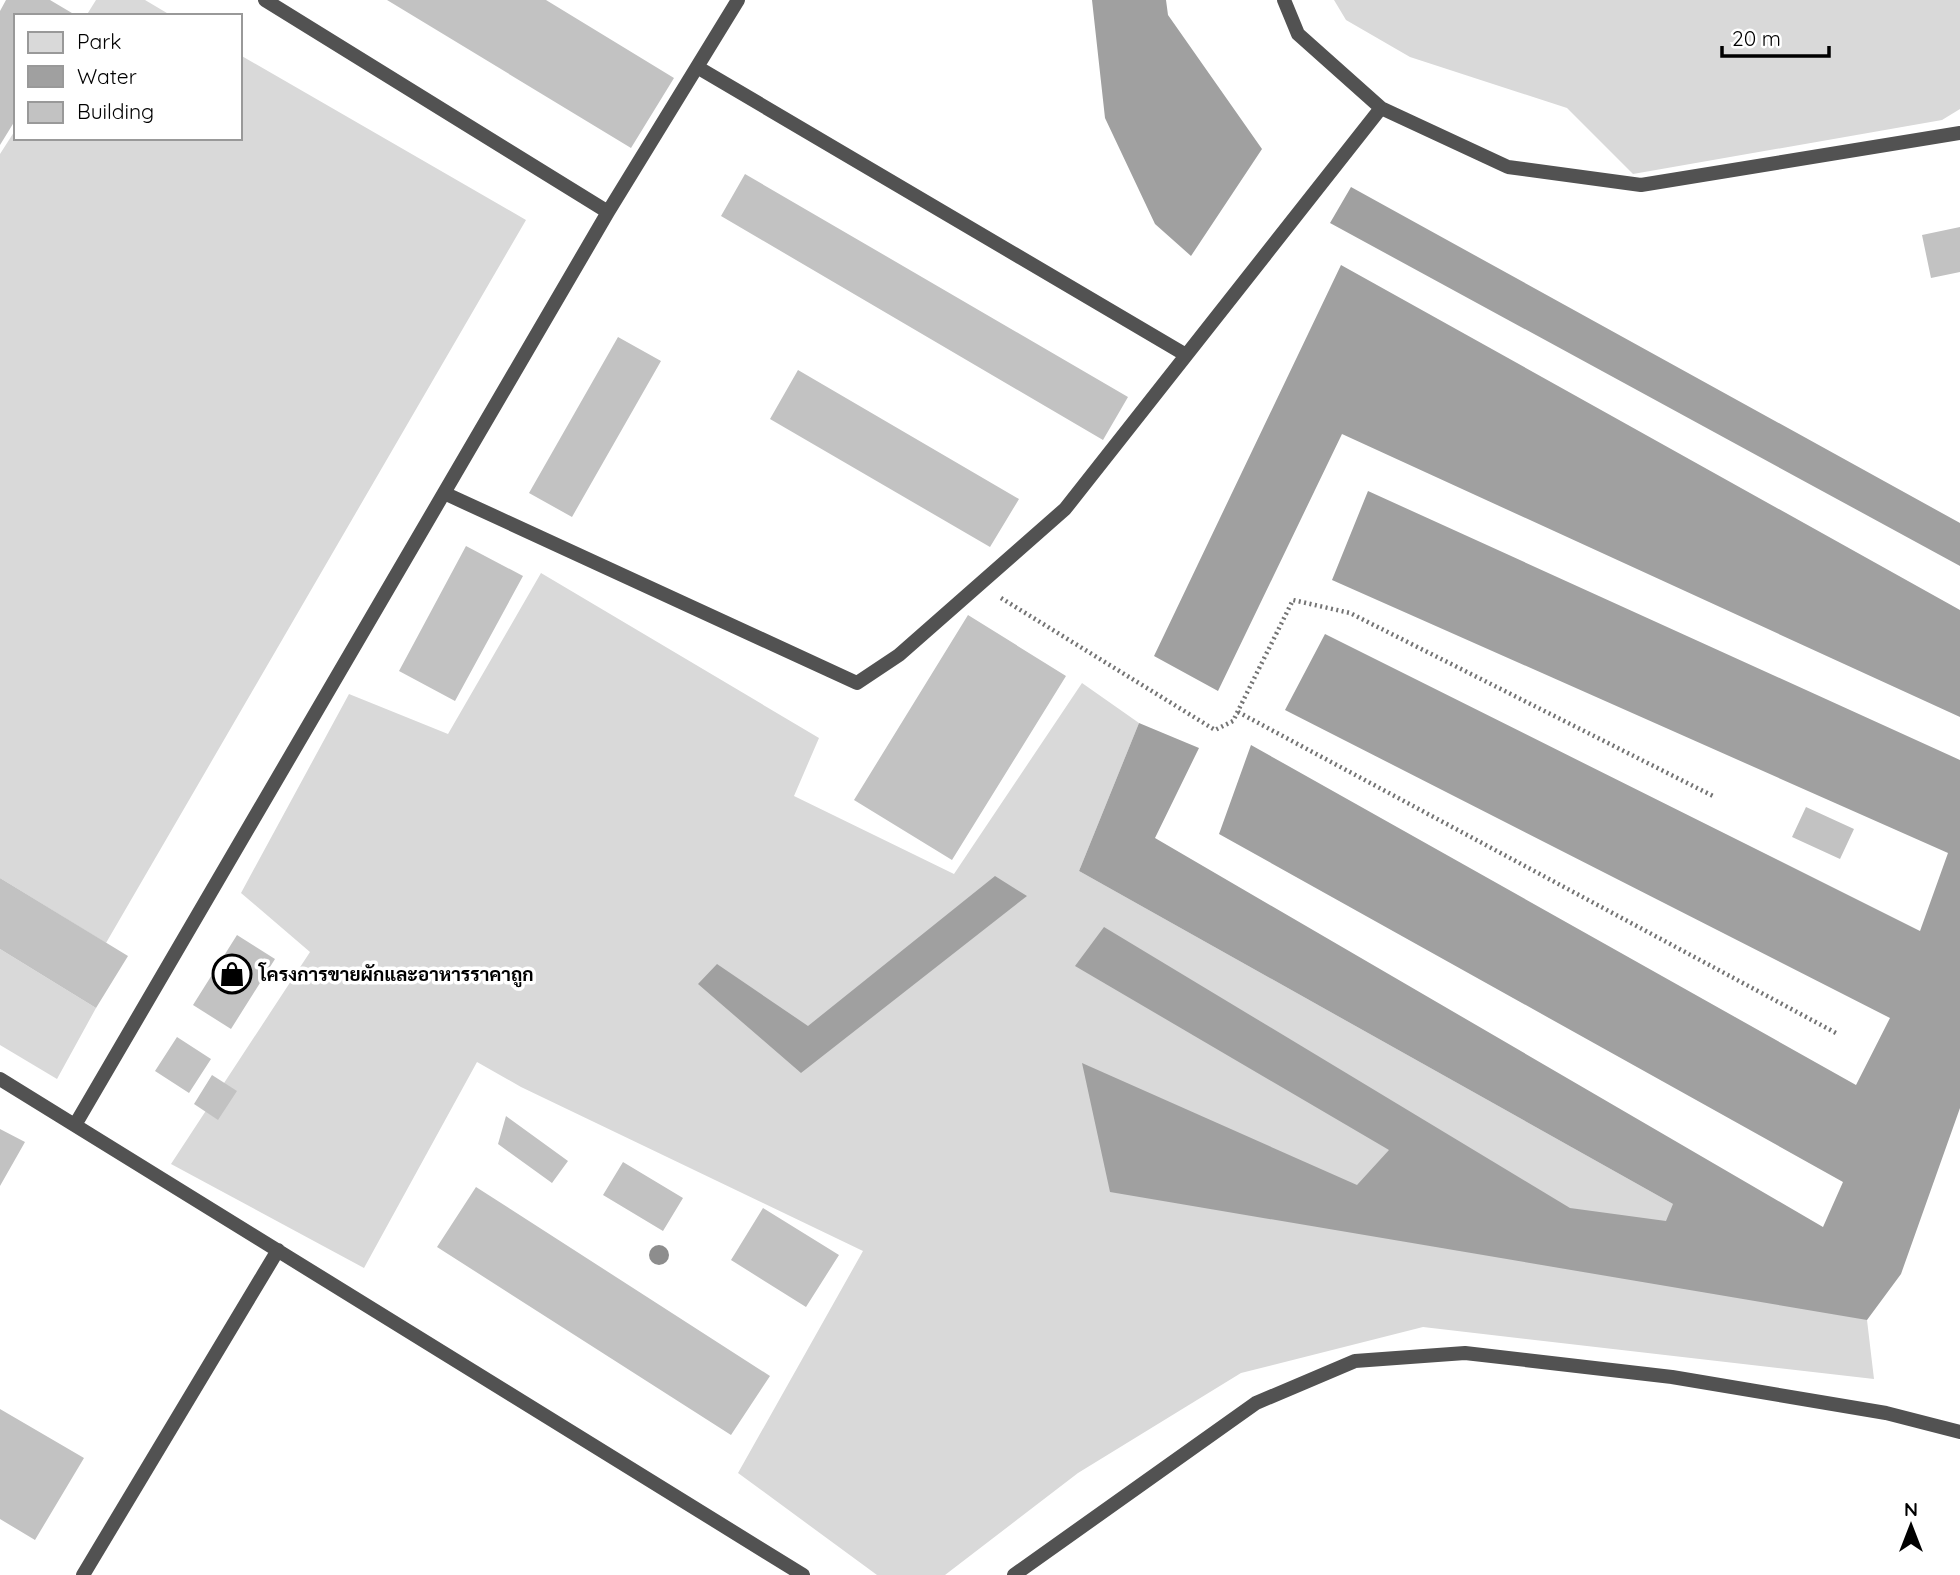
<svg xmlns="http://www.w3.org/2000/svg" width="1960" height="1575" font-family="Quicksand,Sarabun,sans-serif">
<rect width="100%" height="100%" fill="#fff"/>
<!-- green -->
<path fill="#d9d9d9" d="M96 0H145L172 16H86Z
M1334 0H1960V109L1942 120 1633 174 1567 108 1410 57 1346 20Z
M240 55 526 220 106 943 0 878V154L16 129V138H240Z
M541 573 819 738 794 796 954 874 1082 683 1139 723 1079 871 1673 1204 1867 1320 1874 1379 1423 1327 1241 1373 1078 1473 945 1575H877L738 1473 863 1251 521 1087 477 1062 364 1268 171 1164 310 952 241 893 349 694 448 734Z
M0 949 96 1008 57 1079 0 1045Z"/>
<!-- water -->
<path fill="#a0a0a0" d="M1092 0H1166L1168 15 1262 149 1191 256 1155 224 1105 118Z
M1351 187 1960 523V566L1330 223Z
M1341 265 1960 610V717L1342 434 1218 691 1154 656Z
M1368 491 1960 760V1108L1901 1274 1867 1320 1110 1192 1082 1063 1357 1185 1389 1150 1075 966 1104 927 1570 1208 1666 1221 1673 1204 1079 871 1139 723 1199 748 1155 838 1823 1227 1843 1182 1219 834 1251 745 1856 1085 1890 1018 1285 710 1325 634 1920 931 1948 853 1332 580Z
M995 876 1027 896 801 1073 698 984 717 964 808 1026Z"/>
<!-- building -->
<path fill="#c2c2c2" d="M6 0H50L77 16H16V119L0 145V11Z
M387 0H546L674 78 631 148Z
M745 174 1128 397 1103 440 721 216Z
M1960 227V272L1931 278 1922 235Z
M618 337 661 361 572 517 529 493Z
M798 370 1019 499 990 547 770 419Z
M466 546 523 576 455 701 399 671Z
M968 615 1066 676 952 860 854 800Z
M1806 807 1854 829 1840 859 1792 837Z
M0 878 128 956 96 1008 0 949Z
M237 935 275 959 231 1029 193 1005Z
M177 1037 211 1059 189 1093 155 1071Z
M212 1075 237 1091 218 1120 194 1104Z
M506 1116 568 1161 552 1183 498 1144Z
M0 1129 25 1142 0 1186Z
M623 1162 683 1198 663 1231 603 1195Z
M476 1187 770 1376 731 1435 437 1247Z
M763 1208 839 1255 806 1307 731 1260Z
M0 1409 84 1458 35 1540 0 1519Z"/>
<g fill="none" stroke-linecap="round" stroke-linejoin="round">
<!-- path -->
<path stroke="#747474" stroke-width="4.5" stroke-dasharray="2 3.5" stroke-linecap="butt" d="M1001 598 1215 730 1233 721 1293 600 1350 613 1715 797
M1238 712 1836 1033"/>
<!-- lane -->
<path stroke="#525252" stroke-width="14" d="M265 0 608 212
M1284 0 1298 34 1381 108 1508 167 1641 185 1960 133
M697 67 1186 355
M444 493 857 683 899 655 1065 509 1381 108
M0 1079 803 1575
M75 1125 608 212 738 0
M83 1575 278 1250
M1014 1575 1256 1403 1355 1361 1465 1353 1672 1377 1886 1413 1960 1432"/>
</g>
<!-- trees -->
<circle fill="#8d8d8d" cx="659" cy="1255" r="10"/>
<!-- icons -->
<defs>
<symbol id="shop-ring" viewBox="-11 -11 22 22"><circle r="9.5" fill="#fff" stroke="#000" stroke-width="1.5"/><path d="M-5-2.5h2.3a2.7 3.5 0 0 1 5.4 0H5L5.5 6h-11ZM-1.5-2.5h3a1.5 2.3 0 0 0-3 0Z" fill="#000"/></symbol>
</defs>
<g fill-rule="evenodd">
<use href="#shop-ring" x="210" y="952" width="44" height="44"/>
</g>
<g text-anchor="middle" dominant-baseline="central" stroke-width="7" stroke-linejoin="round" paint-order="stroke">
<!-- poi labels -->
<g font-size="19" font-weight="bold" fill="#000" stroke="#fff" text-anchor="start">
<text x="259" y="974">โครงการขายผักและอาหารราคาถูก</text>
</g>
</g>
<!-- legend -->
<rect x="14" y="14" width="228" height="126" fill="#ffffff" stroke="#999999" stroke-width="2"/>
<rect x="28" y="32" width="35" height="21" fill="#d9d9d9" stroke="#999999" stroke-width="2"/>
<text x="77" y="49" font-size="21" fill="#000000">Park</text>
<rect x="28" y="66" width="35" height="21" fill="#a0a0a0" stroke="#999999" stroke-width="2"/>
<text x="77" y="84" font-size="21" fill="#000000">Water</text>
<rect x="28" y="102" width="35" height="21" fill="#c2c2c2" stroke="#999999" stroke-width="2"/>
<text x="77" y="119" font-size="21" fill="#000000">Building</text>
<!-- north arrow -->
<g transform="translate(1911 1526)" stroke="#ffffff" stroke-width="5" paint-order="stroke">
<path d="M0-5L12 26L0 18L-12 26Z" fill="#000000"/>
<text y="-10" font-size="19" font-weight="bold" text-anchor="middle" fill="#000000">N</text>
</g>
<!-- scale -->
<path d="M1722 46v10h107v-10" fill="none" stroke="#000000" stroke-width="3.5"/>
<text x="1732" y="46" font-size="21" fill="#000000" stroke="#ffffff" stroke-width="5" paint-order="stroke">20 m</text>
</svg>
